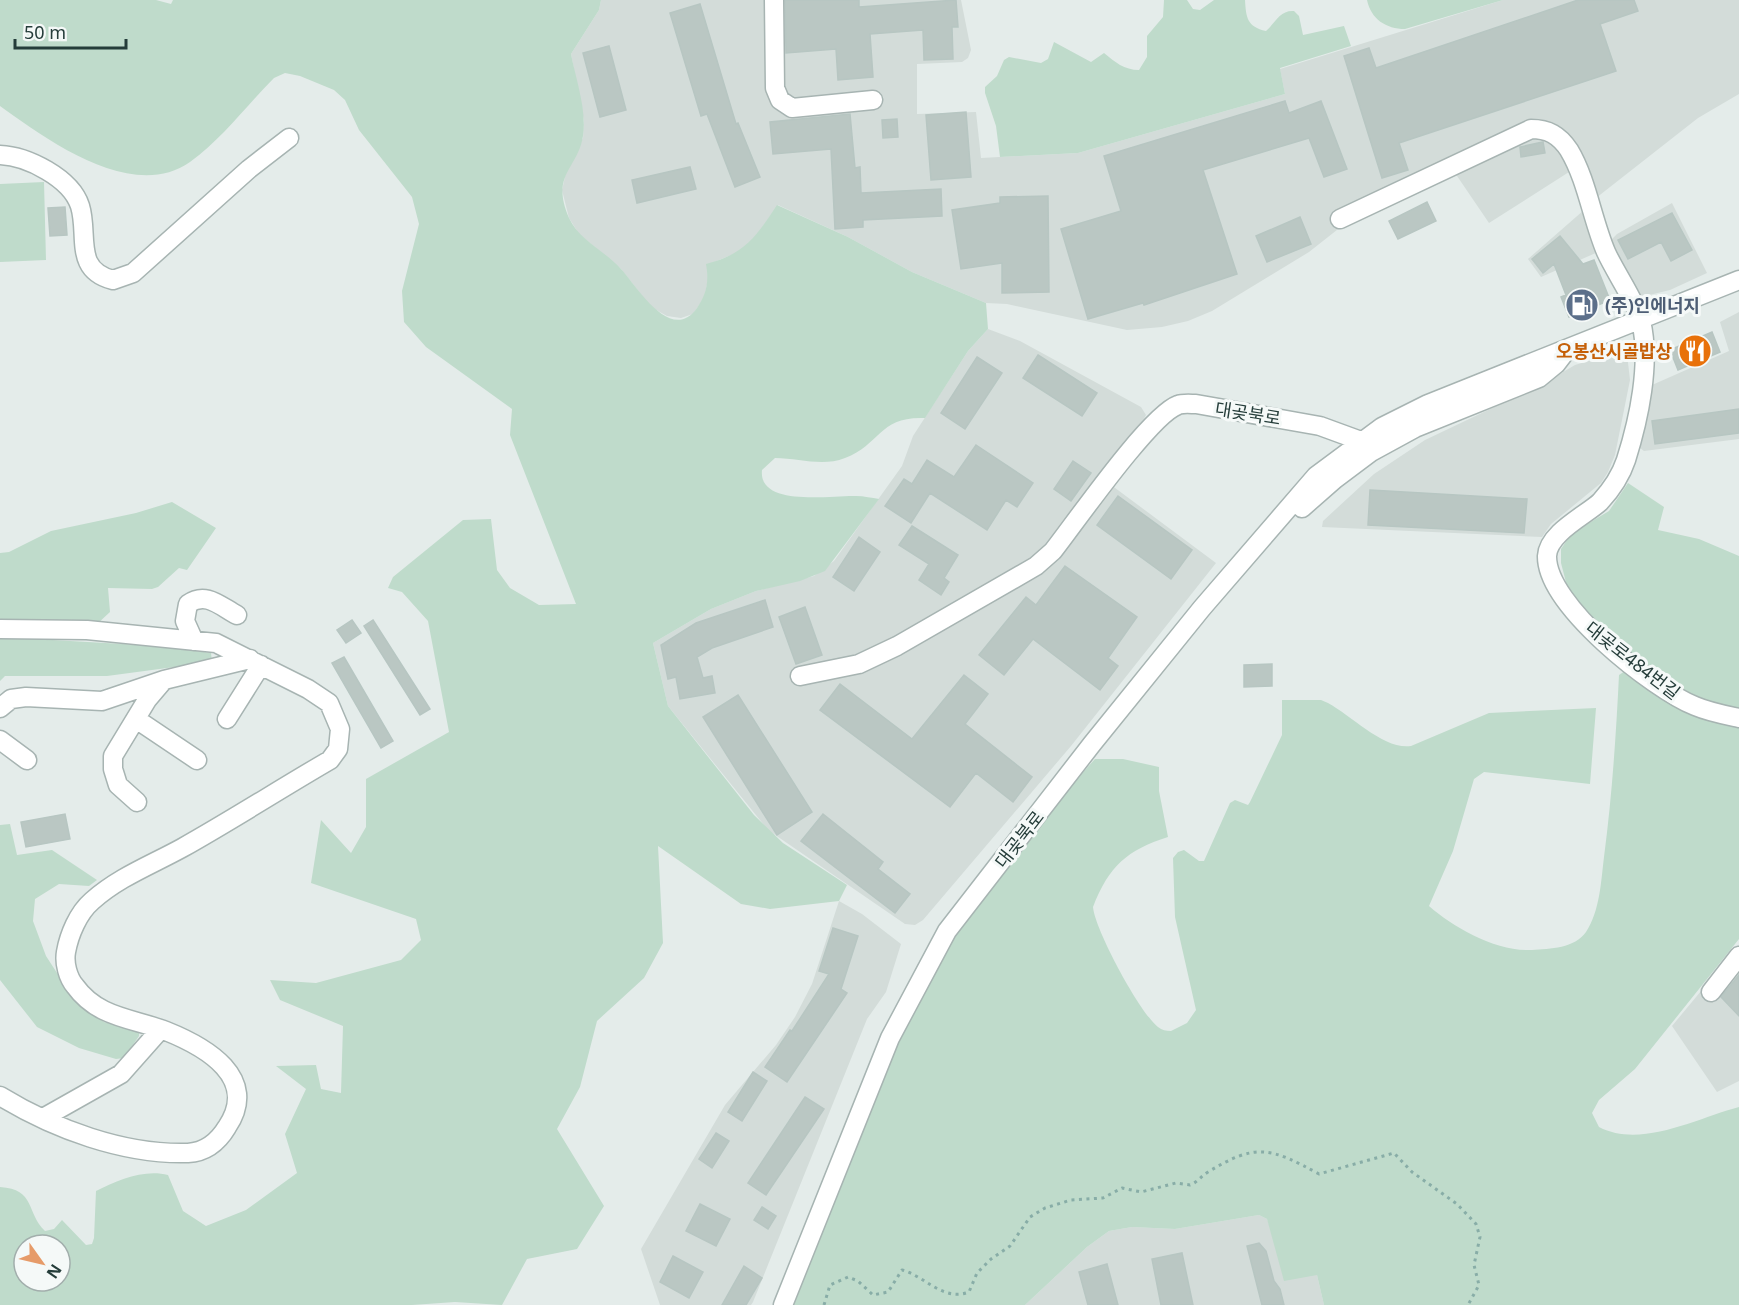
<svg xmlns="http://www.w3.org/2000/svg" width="1739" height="1305" font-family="'Noto Sans','Noto Sans KR',sans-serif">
<rect width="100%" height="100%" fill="#e4ecea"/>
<!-- built -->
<path fill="#d3dcd9" d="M601 0H961L971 50 968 58 962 62 917 64V114L976 112 981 158 1078 153 1285 94 1280 69 1503 0H1739V94L1698 118 1596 198 1567 133 1549 123 1526 121 1429 169 1342 226 1309 252 1212 311 1188 321 1162 327 1127 330 1007 304 986 303 912 272 848 237 778 205 756 237 741 251 707 265 708 280 704 298 693 314 681 318 667 316 651 307 621 269 579 234 569 218 562 190 567 168 583 138 584 121 571 54 599 10Z
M1533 139 1556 145 1563 154 1569 172 1489 223 1455 173 1518 141Z
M1672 203 1707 273 1670 290 1637 298 1611 248V240L1617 234Z
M1584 210 1598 252 1541 277 1528 259Z
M1739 312V439L1644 451 1640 448 1652 385 1729 351 1720 322Z
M988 329 1020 341 1141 407 1146 415 1142 422 1099 476 1216 563 1071 746 923 920 915 925 905 924 768 830 668 706 653 643 711 609 756 591 814 576 834 561 902 466 913 436 968 351Z
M1622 351 1627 354 1630 380 1615 455 1608 472 1601 483 1551 524 1542 537 1322 527 1323 521 1374 474 1425 440 1541 385 1575 365Z
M839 901 862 914 901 944 886 992 867 1019 753 1302 751 1305H660L641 1249 725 1105 776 1045 795 1017 812 984Z
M1739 967V1081L1717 1092 1672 1026 1711 979Z
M1259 1215 1267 1219 1276 1243 1317 1275 1324 1305H1025L1087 1247 1109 1231 1132 1227 1175 1229Z"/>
<!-- green -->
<path fill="#bfdbcb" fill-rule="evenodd" d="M0 0H156L171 4 173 0H601L599 10 571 54C576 80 587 110 583 136 578 169 550 174 569 218 579 240 605 251 621 269 636 285 671 345 697 308 707 293 709 281 706 264 745 254 756 237 777 205L848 237 912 272 986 303 988 329 968 351 925 418C879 416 881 444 845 458 822 467 799 458 775 458L762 470C758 508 832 495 856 496 864 496 872 498 879 499L825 571 800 581 756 591 711 609 653 643 668 706 754 815 783 843 847 885 839 901 770 909 741 904 658 846 663 943 644 978 597 1021 580 1087 557 1129 604 1206 577 1249 527 1259 502 1305 455 1302 412 1305H0V1187C36 1189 26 1213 45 1231L54 1229 62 1220 86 1245 92 1244 94 1238 96 1191C118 1180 144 1169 168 1175L183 1211 206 1226 246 1210 297 1173 285 1134 306 1089 276 1066 316 1065 321 1089 341 1093 343 1026 280 1000 270 980 316 983 401 960 421 940 416 919 311 883 321 820 351 853 366 827V779L449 732 428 621 402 592 388 588 393 577 463 520 491 519 497 570 510 588 539 605 576 604 510 435 512 409 426 347 404 322 402 291 419 224 412 197 359 130 345 100 334 90 300 76 285 73 274 78C246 106 222 139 190 162 132 203 46 139 0 106ZM24 1245H60V1281H24Z
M1164 0H1187L1193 9 1200 10 1214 0H1245C1246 17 1247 27 1266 31 1276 22 1280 10 1294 11L1299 16 1303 35 1344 26 1351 46 1280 68 1285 94 1078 153 1000 157 996 126 985 93V87L997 76 1004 60 1009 57 1041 63 1048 59 1054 42 1091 62 1104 53C1115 62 1124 70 1139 70L1147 57V36L1163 17Z
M1367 0H1503L1405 29C1386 29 1371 19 1367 0Z
M44 182 46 260 0 262V184Z
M1628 483 1664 507 1658 530 1699 539 1739 556V708L1721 706 1689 696 1663 681 1578 609 1568 590 1561 563V549L1569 537 1579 529 1609 511Z
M172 502 216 528 187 570 179 568 158 587 152 589 108 588 110 612 96 625 0 622V553L9 552 51 531 136 513Z
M0 637 158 646 211 653 212 662 107 676H5L0 681Z
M1625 671C1662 695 1694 721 1739 727V939L1635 1069 1599 1100 1592 1113 1599 1127C1641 1149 1697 1118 1739 1107V1305H1324L1317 1275 1284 1281 1267 1219 1259 1215 1175 1229 1132 1227 1109 1231 1087 1247 1025 1305H786L929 963 1038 822 1095 759H1123L1159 767V791L1168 837C1127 850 1109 866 1093 907 1095 930 1140 1013 1158 1027 1162 1030 1166 1031 1171 1031L1187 1023 1196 1010 1175 917 1173 858 1178 852 1184 850 1199 861H1204L1230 803 1235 800 1248 805 1250 802 1282 735V700H1321L1328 703C1352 716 1384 750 1411 746L1489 713 1596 708 1590 784 1484 772 1474 779 1453 851 1429 906C1454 928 1497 952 1532 950 1550 949 1575 948 1586 932 1600 911 1601 881 1604 857 1612 796 1616 736 1619 675Z
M10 824 17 855 52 850 97 880 89 886 59 884 35 899 33 921 46 956 72 996 104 1022 139 1032V1036L124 1058 116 1059 79 1048 37 1027 0 980V825Z"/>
<!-- building -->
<path fill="#bac7c3" stroke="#b7c6c2" stroke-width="1.5" d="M785 0H859V7L956 0 958 27H952L953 59 924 60 923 30 870 34 873 77 838 80 836 49 786 53Z
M1578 0H1634L1638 11 1600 24 1616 71 1399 143 1408 170 1382 178 1344 56 1369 48 1376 68Z
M700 4 736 124 738 123 760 177 735 187 707 114 701 116 670 13Z
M609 46 626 110 600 117 583 53Z
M1285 101 1289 113 1321 101 1347 169 1324 177 1309 138 1203 170 1237 274 1144 305 1143 303 1088 319 1061 229 1121 211 1104 156Z
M966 112 971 177 931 180 926 115Z
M850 114 855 168 860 167 861 193 941 189 942 216 863 220V227L835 229 831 149 773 154 770 122Z
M897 119 898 137 883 138 882 120Z
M1543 142 1545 153 1521 157 1520 147Z
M690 167 696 189 637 203 632 180Z
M1048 196 1049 292 1002 293V263L961 269 952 210 1000 203V197Z
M1427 202 1436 221 1398 239 1389 221Z
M65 207 67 235 50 236 48 208Z
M1672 213 1692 250 1671 261 1661 242 1628 259 1618 240Z
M1300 217 1311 244 1267 262 1256 236Z
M1560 236 1583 264 1594 260 1610 300 1569 317 1561 297 1566 295 1554 264 1543 273 1532 259Z
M1712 332 1720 352 1678 370 1670 350Z
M1038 355 1097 393 1082 416 1023 378Z
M977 357 1002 373 965 429 941 413Z
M1739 409V433L1655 444 1652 421Z
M976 445 1033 483 1017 507 1006 500 987 530 930 493 911 523 885 506 904 479 912 484 927 460 954 477Z
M1073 461 1091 473 1071 501 1054 489Z
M1370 490 1527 499 1524 533 1368 525Z
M1118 496 1192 550 1171 579 1097 525Z
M912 526 958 555 944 578 949 582 941 595 919 580 929 564 899 545Z
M859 537 880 552 854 591 833 577Z
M1065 566 1137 617 1108 658 1118 666 1100 690 1033 639 1004 675 979 655 1026 597 1036 605Z
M765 600 773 627 712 648 697 657 703 678 712 676 715 693 680 699 676 677 668 679 661 645 696 623Z
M805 607 822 655 796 664 779 617Z
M352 620 361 633 346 643 337 630Z
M373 620 430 709 420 715 364 626Z
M344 657 393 741 381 748 332 663Z
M1272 664V686L1244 687V665Z
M964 675 988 694 965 724 1032 777 1013 802 976 773 950 807 820 710 840 684 912 739Z
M738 695 812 812 777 835 703 717Z
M65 814 70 839 26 847 21 822Z
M823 814 883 862 878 869 910 894 895 913 801 841Z
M833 928 858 936 841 989 847 993 787 1082 765 1067 790 1030 792 1031 829 974 819 971Z
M1739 975V1016L1721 997Z
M753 1072 767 1081 742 1121 728 1112Z
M805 1097 824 1109 766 1195 748 1183Z
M716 1133 729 1141 712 1168 699 1159Z
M700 1204 730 1219 716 1246 686 1231Z
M762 1207 776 1216 768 1229 754 1220Z
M1259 1243 1266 1251 1274 1281 1280 1289 1284 1305H1262L1247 1246Z
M1182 1253 1193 1305H1161L1152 1259Z
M673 1256 703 1272 689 1298 660 1282Z
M1107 1264 1118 1305H1088L1079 1272Z
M744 1266 762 1278 746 1305H722Z"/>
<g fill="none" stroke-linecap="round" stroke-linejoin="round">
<defs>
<path id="minor" d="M774 0 775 88 780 100 792 108 873 100
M0 155C27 156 71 178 80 206 89 235 73 270 113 280L133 273 249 169 289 138
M1340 219 1531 129C1548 129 1559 135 1569 150 1587 180 1592 219 1606 252 1615 272 1636 302 1641 321 1651 363 1639 419 1626 460 1621 475 1611 490 1600 502 1586 515 1548 533 1547 556 1546 605 1653 689 1695 706 1709 712 1725 715 1739 718
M1302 508 1335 479 1371 452 1415 428 1539 378 1556 364 1566 351
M0 629 87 630 216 643 308 689 329 703 340 729 338 749 330 760C280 789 232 820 182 848 151 865 119 877 92 901 78 913 69 935 66 952 64 963 68 978 75 986 98 1018 132 1018 166 1031 206 1047 260 1078 227 1127 218 1142 206 1152 188 1153 124 1155 54 1129 0 1096
M194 641 185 621 188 604C206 591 220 606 237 615
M800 676 859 664 897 646 1036 566 1053 551C1075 523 1150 415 1178 405 1183 403 1191 404 1196 404L1320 426 1361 441
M0 708 11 699 26 697 102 701 164 680 250 659
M136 719 197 760
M227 719 261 665
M0 740 27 760
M137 802 118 785 113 769V756L147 700 164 680
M1711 992 1739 956
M43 1118 121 1074 160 1030
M783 1305 890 1038 947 931 1092 744 1202 608 1316 476 1382 427 1428 404 1739 280"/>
</defs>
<!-- minor casing -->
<use href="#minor" stroke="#a7b4b2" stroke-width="21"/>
<!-- path -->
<path stroke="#88ada7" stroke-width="3" stroke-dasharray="3 4.5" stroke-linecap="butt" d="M824 1305 830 1285 848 1277 858 1281 873 1295 888 1292 902 1270C925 1276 943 1302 969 1292L977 1273 991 1259 1010 1246 1030 1217 1045 1208 1071 1200 1103 1198 1122 1188 1141 1192 1176 1183 1190 1185C1198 1182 1201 1176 1208 1172 1257 1142 1271 1148 1319 1174L1394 1153 1412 1172 1457 1204 1476 1224 1480 1237 1474 1265 1479 1285 1468 1305"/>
<!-- minor -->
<use href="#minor" stroke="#fff" stroke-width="18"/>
</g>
<!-- icons -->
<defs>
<symbol id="fuel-disc" viewBox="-11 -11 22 22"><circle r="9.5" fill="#5c6f8a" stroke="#f5f9f8"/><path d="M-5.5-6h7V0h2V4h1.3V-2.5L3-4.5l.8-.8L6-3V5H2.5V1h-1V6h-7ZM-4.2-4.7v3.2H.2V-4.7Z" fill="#fff"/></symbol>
<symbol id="restaurant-disc" viewBox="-11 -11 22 22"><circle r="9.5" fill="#e8710a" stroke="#f5f9f8"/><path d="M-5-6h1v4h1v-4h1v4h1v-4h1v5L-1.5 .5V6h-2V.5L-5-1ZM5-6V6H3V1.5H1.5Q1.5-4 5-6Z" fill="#fff"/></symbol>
</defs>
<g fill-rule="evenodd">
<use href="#fuel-disc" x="1563" y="286" width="38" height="38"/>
<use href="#restaurant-disc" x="1676" y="332" width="38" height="38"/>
</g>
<g text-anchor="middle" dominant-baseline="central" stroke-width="6" stroke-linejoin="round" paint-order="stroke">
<!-- service labels -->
<g font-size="18" font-weight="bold" fill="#4e5e75" stroke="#f5f9f8" text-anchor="start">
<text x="1605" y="305">(주)인에너지</text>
</g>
<!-- food labels -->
<g font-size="18" font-weight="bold" fill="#c56008" stroke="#f5f9f8" text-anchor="end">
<text x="1672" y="351">오봉산시골밥상</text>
</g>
<!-- street labels -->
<g font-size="18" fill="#253d3a" stroke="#f5f9f8">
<text transform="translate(1248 413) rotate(9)">대곶북로</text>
<text transform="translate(1633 660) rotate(38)">대곶로484번길</text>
<text transform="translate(1019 839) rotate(-52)">대곶북로</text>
</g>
</g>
<!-- north arrow -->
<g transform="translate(42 1263) rotate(124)"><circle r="28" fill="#f5f9f8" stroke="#a2aeac" stroke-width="1.5"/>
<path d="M0-4.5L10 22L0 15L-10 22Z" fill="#e69b69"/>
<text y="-9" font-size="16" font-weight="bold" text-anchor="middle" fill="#253d3a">N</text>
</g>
<!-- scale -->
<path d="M15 39v9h111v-9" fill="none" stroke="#253d3a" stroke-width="3"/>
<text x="24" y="39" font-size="18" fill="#253d3a" stroke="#f5f9f8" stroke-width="4.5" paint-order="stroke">50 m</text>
</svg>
